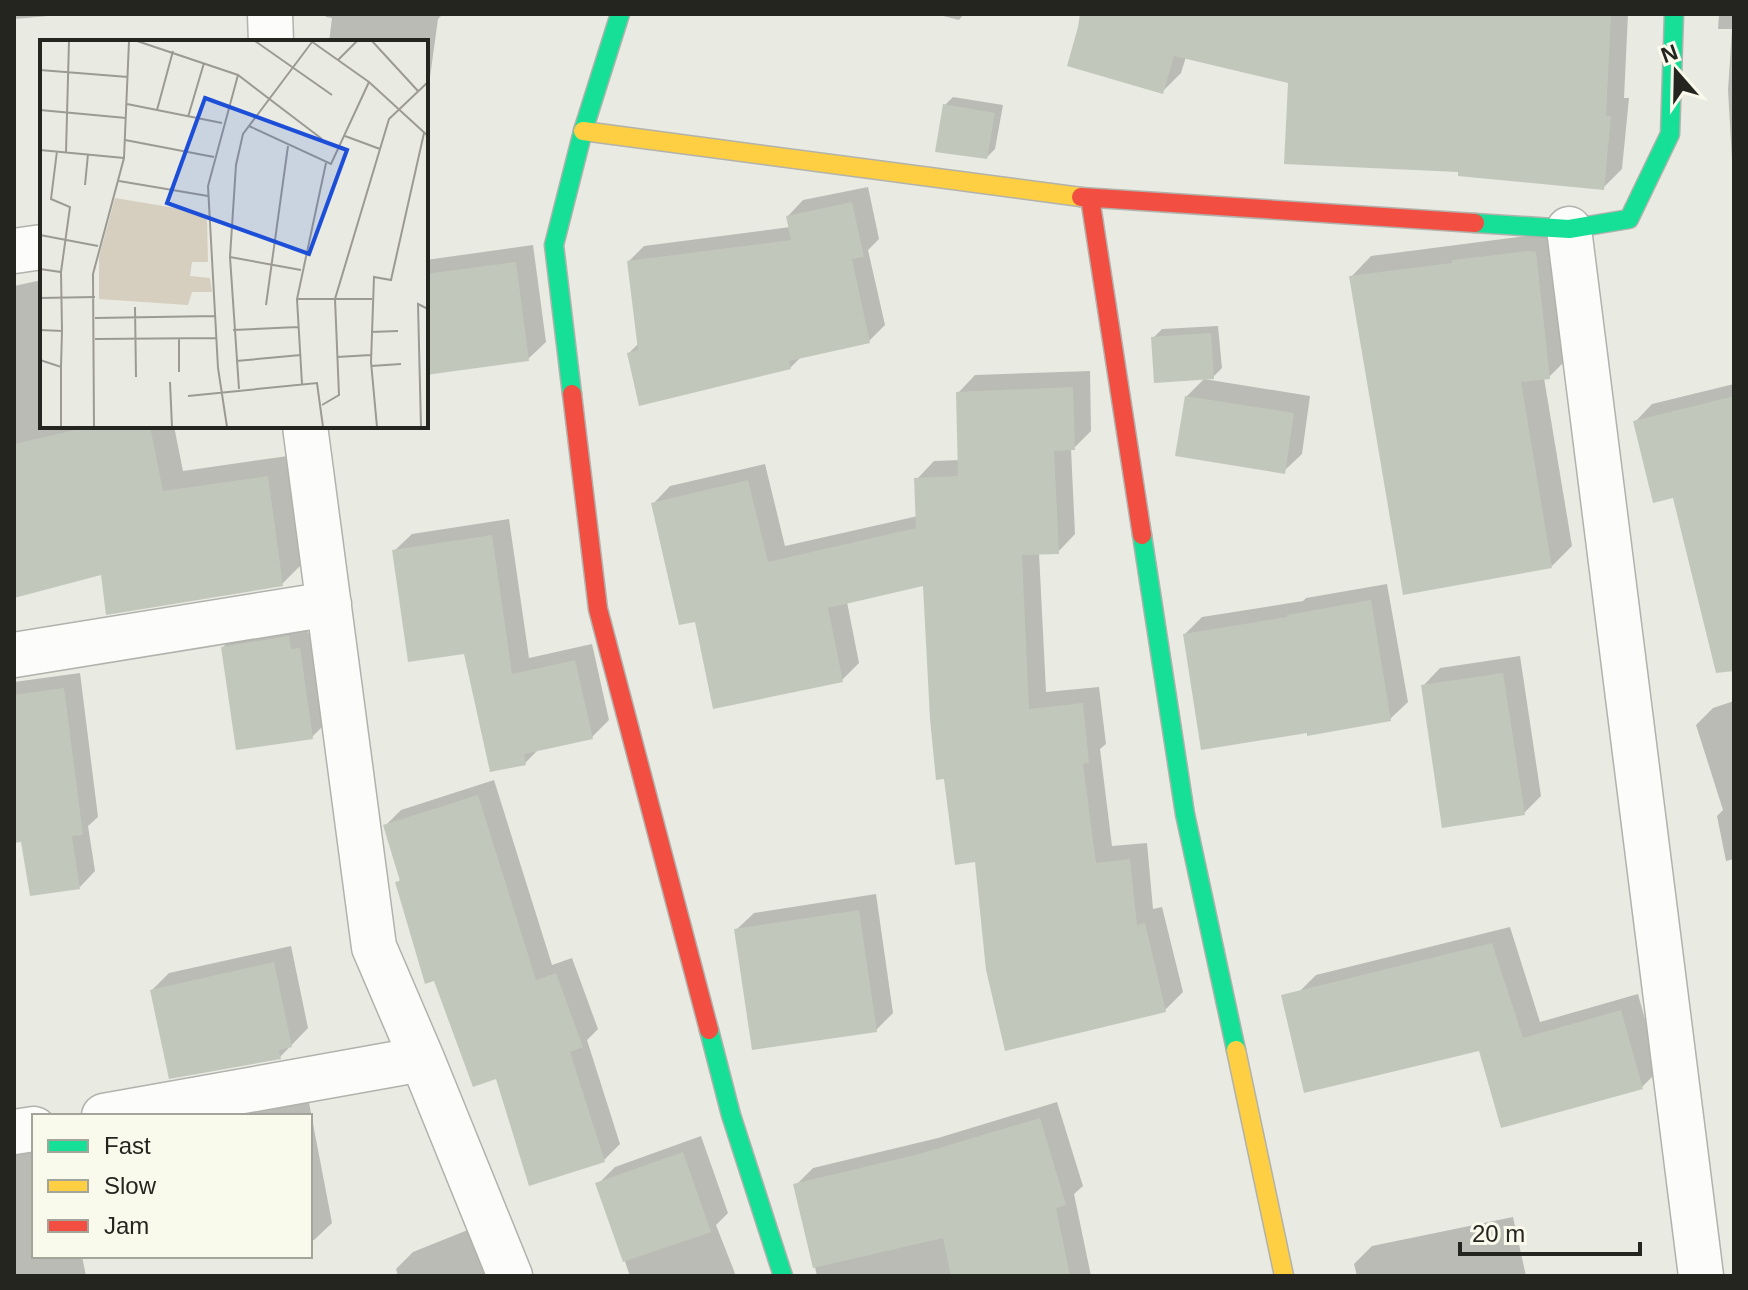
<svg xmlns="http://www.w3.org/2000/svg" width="1748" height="1290" font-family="Arial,sans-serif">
<rect width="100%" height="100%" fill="#e9eae2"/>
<!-- shadow -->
<path fill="#0003" d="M14 14H71L14 19Z
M326 14H443L438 19 426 106V42H329L332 18 326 17Z
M935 14H964L959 20Z
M1084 14H1628L1624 98H1629L1622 169 1603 188 1460 170 1290 82 1186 57 1181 73 1162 92Z
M1719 14H1734V195L1728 90 1732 29H1718Z
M953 97 1003 105 995 149 987 157 945 105Z
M868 187 879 239 868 250 885 325 869 341 801 357 790 368 629 353 639 343 629 261 644 246 790 227 788 216 803 200Z
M1556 232 1569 357 1549 377 1544 378 1572 546 1552 566 1351 277 1371 256Z
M533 245 546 342 528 359 426 373V260Z
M42 280V426H174L183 471 288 456 302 564 282 584 102 573 14 596V286Z
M1218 326 1222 368 1213 377 1153 338 1162 329Z
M1090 371 1091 431 1074 448 1071 449 1075 534 1058 552 1039 553 1046 692 1099 687 1106 744 1100 749 1112 846 1147 843 1153 909 1162 907 1183 992 1165 1010 977 860 925 584 847 602 859 663 842 680 697 620 653 504 670 486 765 464 785 546 918 516 917 479 934 461 960 460 958 393 975 375Z
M1204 379 1310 396 1302 454 1284 471 1186 397Z
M1734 384V591L1674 495 1635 422 1652 404Z
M509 519 529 658 592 644 609 720 592 737 539 749 525 763 465 652 394 551 412 534Z
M1387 584 1408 702 1390 719 1309 731 1185 634 1202 617 1303 601 1306 598Z
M306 620 308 633 317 631 329 720 312 737 223 647 241 630Z
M1520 656 1541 796 1524 813 1423 686 1440 668Z
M80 673 98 817 88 826 95 871 80 887 14 833V682Z
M1734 701V859L1726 861 1717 816 1723 810 1696 725 1713 708Z
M494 780 552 965 572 958 598 1029 587 1040 620 1144 604 1160 497 1076 397 883 402 878 385 826 401 810Z
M876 894 893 1013 876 1030 736 930 754 913Z
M1510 927 1540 1022 1638 994 1659 1070 1642 1087 1480 1048 1299 992 1316 975Z
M291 946 308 1028 280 1057 152 990 169 973Z
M307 1092 332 1223 314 1240 310 1241V1116H230L242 1104Z
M1057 1102 1083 1186 1074 1194 1091 1276H817L796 1185 813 1168 938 1138Z
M14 1136 34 1140V1256H82L86 1276H14Z
M701 1136 728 1213 716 1225 736 1276H630L598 1184 615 1167Z
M1513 1217 1526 1276H1357L1354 1264 1372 1246Z
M485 1223 507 1276H398L396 1269 413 1252Z"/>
<!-- building -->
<path fill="#c2c7bc" d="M1080 14H1611L1606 116H1611L1604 190 1458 176V172L1284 164 1288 83 1174 56 1163 94 1067 66 1078 27Z
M943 104 995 113 987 159 935 152Z
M852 202 864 257 852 259 870 343 789 361 791 369 639 406 627 353 638 350 627 261 791 240 786 216Z
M1529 251 1536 252 1550 379 1521 382 1552 568 1403 595 1349 276 1452 263V260Z
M516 262 529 361 426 375V274Z
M1211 333 1214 379 1154 383 1151 337Z
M1073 387 1075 450 1054 451 1059 554 1022 555 1029 709 1083 703 1089 763 1083 764 1096 863 1130 859 1137 925 1145 923 1166 1012 1005 1051 986 970 975 862 955 865 944 779 936 780 930 719 923 586 828 608 843 682 713 709 695 622 679 625 651 503 748 480 768 562 916 528 914 478 958 476 956 392Z
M1185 396 1294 413 1285 474 1175 456Z
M1734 396V671L1716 673 1673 498 1653 503 1633 421Z
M93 426H150L163 491 268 476 283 586 106 615 101 575 14 598V444Z
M492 535 512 674 575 660 593 739 524 754 526 765 490 772 464 654 408 662 392 550Z
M1371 600 1391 721 1307 736V733L1201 750 1183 634 1287 617V615Z
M289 636 291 649 300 648 313 739 236 750 221 647Z
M1503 673 1525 815 1442 828 1421 685Z
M64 688 83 835 72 836 80 889 30 896 21 842 14 843V695Z
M478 795 536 980 556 973 583 1047 570 1052 605 1162 529 1186 496 1079 473 1087 434 981 425 984 395 882 400 881 383 825Z
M859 910 877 1032 752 1050 734 929Z
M1492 943 1523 1038 1621 1010 1643 1089 1501 1128 1479 1051 1304 1093 1281 995Z
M274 962 292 1047 279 1050 281 1059 169 1079 150 990Z
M1040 1118 1066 1205 1056 1208 1070 1276H951L943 1238 813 1268 793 1184 919 1154Z
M683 1152 711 1232 623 1262 595 1183Z"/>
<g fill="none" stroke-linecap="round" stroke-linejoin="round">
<defs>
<path id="street" d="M270 14 271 42
M1569 229 1701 1276
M14 251 42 247
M305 426 374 947 422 1059 510 1276
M14 655 329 604
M104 1116 422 1059
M14 1132 34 1129"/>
<path id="fast" d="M1475 223 1569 229 1629 219 1670 134 1674 14
M572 394 554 245 583 131 620 14
M1142 535 1185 814 1236 1050
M709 1030 731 1115 783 1276"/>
<path id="slow" d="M583 131 1081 197
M1236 1050 1284 1276"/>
<path id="jam" d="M1081 197 1475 223
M1090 198 1142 535
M572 394 598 609 709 1030"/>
</defs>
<!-- street casing -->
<use href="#street" stroke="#b1b2ac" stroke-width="47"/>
<!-- fast casing -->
<use href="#fast" stroke="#b1b2ac" stroke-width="21"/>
<!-- slow casing -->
<use href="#slow" stroke="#b1b2ac" stroke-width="21"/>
<!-- jam casing -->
<use href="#jam" stroke="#b1b2ac" stroke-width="21"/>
<!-- street -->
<use href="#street" stroke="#fcfcfb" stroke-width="44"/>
<!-- fast -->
<use href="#fast" stroke="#16e098" stroke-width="18"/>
<!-- slow -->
<use href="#slow" stroke="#ffcf43" stroke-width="18"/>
<!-- jam -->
<use href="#jam" stroke="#f24e42" stroke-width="18"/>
</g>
<!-- overview -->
<g transform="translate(40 40)">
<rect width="388" height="388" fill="#e9eae2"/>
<path d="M75 158 153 171 167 179 168 222H152L150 236 170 238 172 252H152L148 265 59 259V217Z" fill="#d6cebe"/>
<path fill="none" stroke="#9b9b94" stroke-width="2" d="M97 1 198 35 282 99M215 1 292 55M271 1 329 42 388 96M332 1 378 51M298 20 317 1M0 30 88 37M87 64 182 83M0 70 86 78M117 70 133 11M148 77 164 23M209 86 291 124 329 42M305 96 340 109M85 100 174 117M0 110 84 118M26 112 29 1M79 141 168 156M45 145 48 114M0 195 58 206M190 217 261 230M0 229 21 232 30 167 11 159 17 111M0 258 55 257M257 259H332M226 265 248 106M95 267 96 337M55 278 175 276M0 290 22 291 21 232M193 290 258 287M331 292 358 291M55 299 176 298M297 317 331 315M0 320 21 327 22 291M196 321 261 315M331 326 361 324M139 332V298M130 342 132 387M262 344 257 259 286 123M199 349 190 217 196 125 203 94 272 2M148 356 277 343 283 387M282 365 299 355 295 259 349 79 388 42M21 387V327M54 387 53 234 84 118 89 1M187 387 178 328 168 146 198 35M337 387 331 322 334 237 351 240 384 93M381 387 378 264 388 269"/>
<path fill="#1d4ed8" fill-opacity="0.15" stroke="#1d4ed8" stroke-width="4" d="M165 58 307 110 269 214 127 163Z"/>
<rect width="388" height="388" fill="none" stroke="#252520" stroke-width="4"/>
</g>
<!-- border -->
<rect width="1748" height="1290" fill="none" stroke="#252520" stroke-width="32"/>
<!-- legend -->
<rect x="32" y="1114" width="280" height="144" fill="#f9faec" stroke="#a4a59a" stroke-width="2"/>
<rect x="48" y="1140" width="40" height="12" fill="#16e098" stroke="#a4a59a" stroke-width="2"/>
<text x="104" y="1154" font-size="24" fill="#252520">Fast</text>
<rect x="48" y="1180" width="40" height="12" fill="#ffcf43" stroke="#a4a59a" stroke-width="2"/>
<text x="104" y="1194" font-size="24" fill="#252520">Slow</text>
<rect x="48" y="1220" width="40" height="12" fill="#f24e42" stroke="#a4a59a" stroke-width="2"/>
<text x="104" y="1234" font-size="24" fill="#252520">Jam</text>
<!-- north arrow -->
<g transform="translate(1676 72) rotate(340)" stroke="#f9faec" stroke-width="6" paint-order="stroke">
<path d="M0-6L14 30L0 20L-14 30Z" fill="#252520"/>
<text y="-12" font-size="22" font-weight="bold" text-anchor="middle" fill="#252520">N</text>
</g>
<!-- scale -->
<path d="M1460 1242v12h180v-12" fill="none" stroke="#252520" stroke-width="4"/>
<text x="1472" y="1242" font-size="24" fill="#252520" stroke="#f9faec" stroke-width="6" paint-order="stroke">20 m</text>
</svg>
